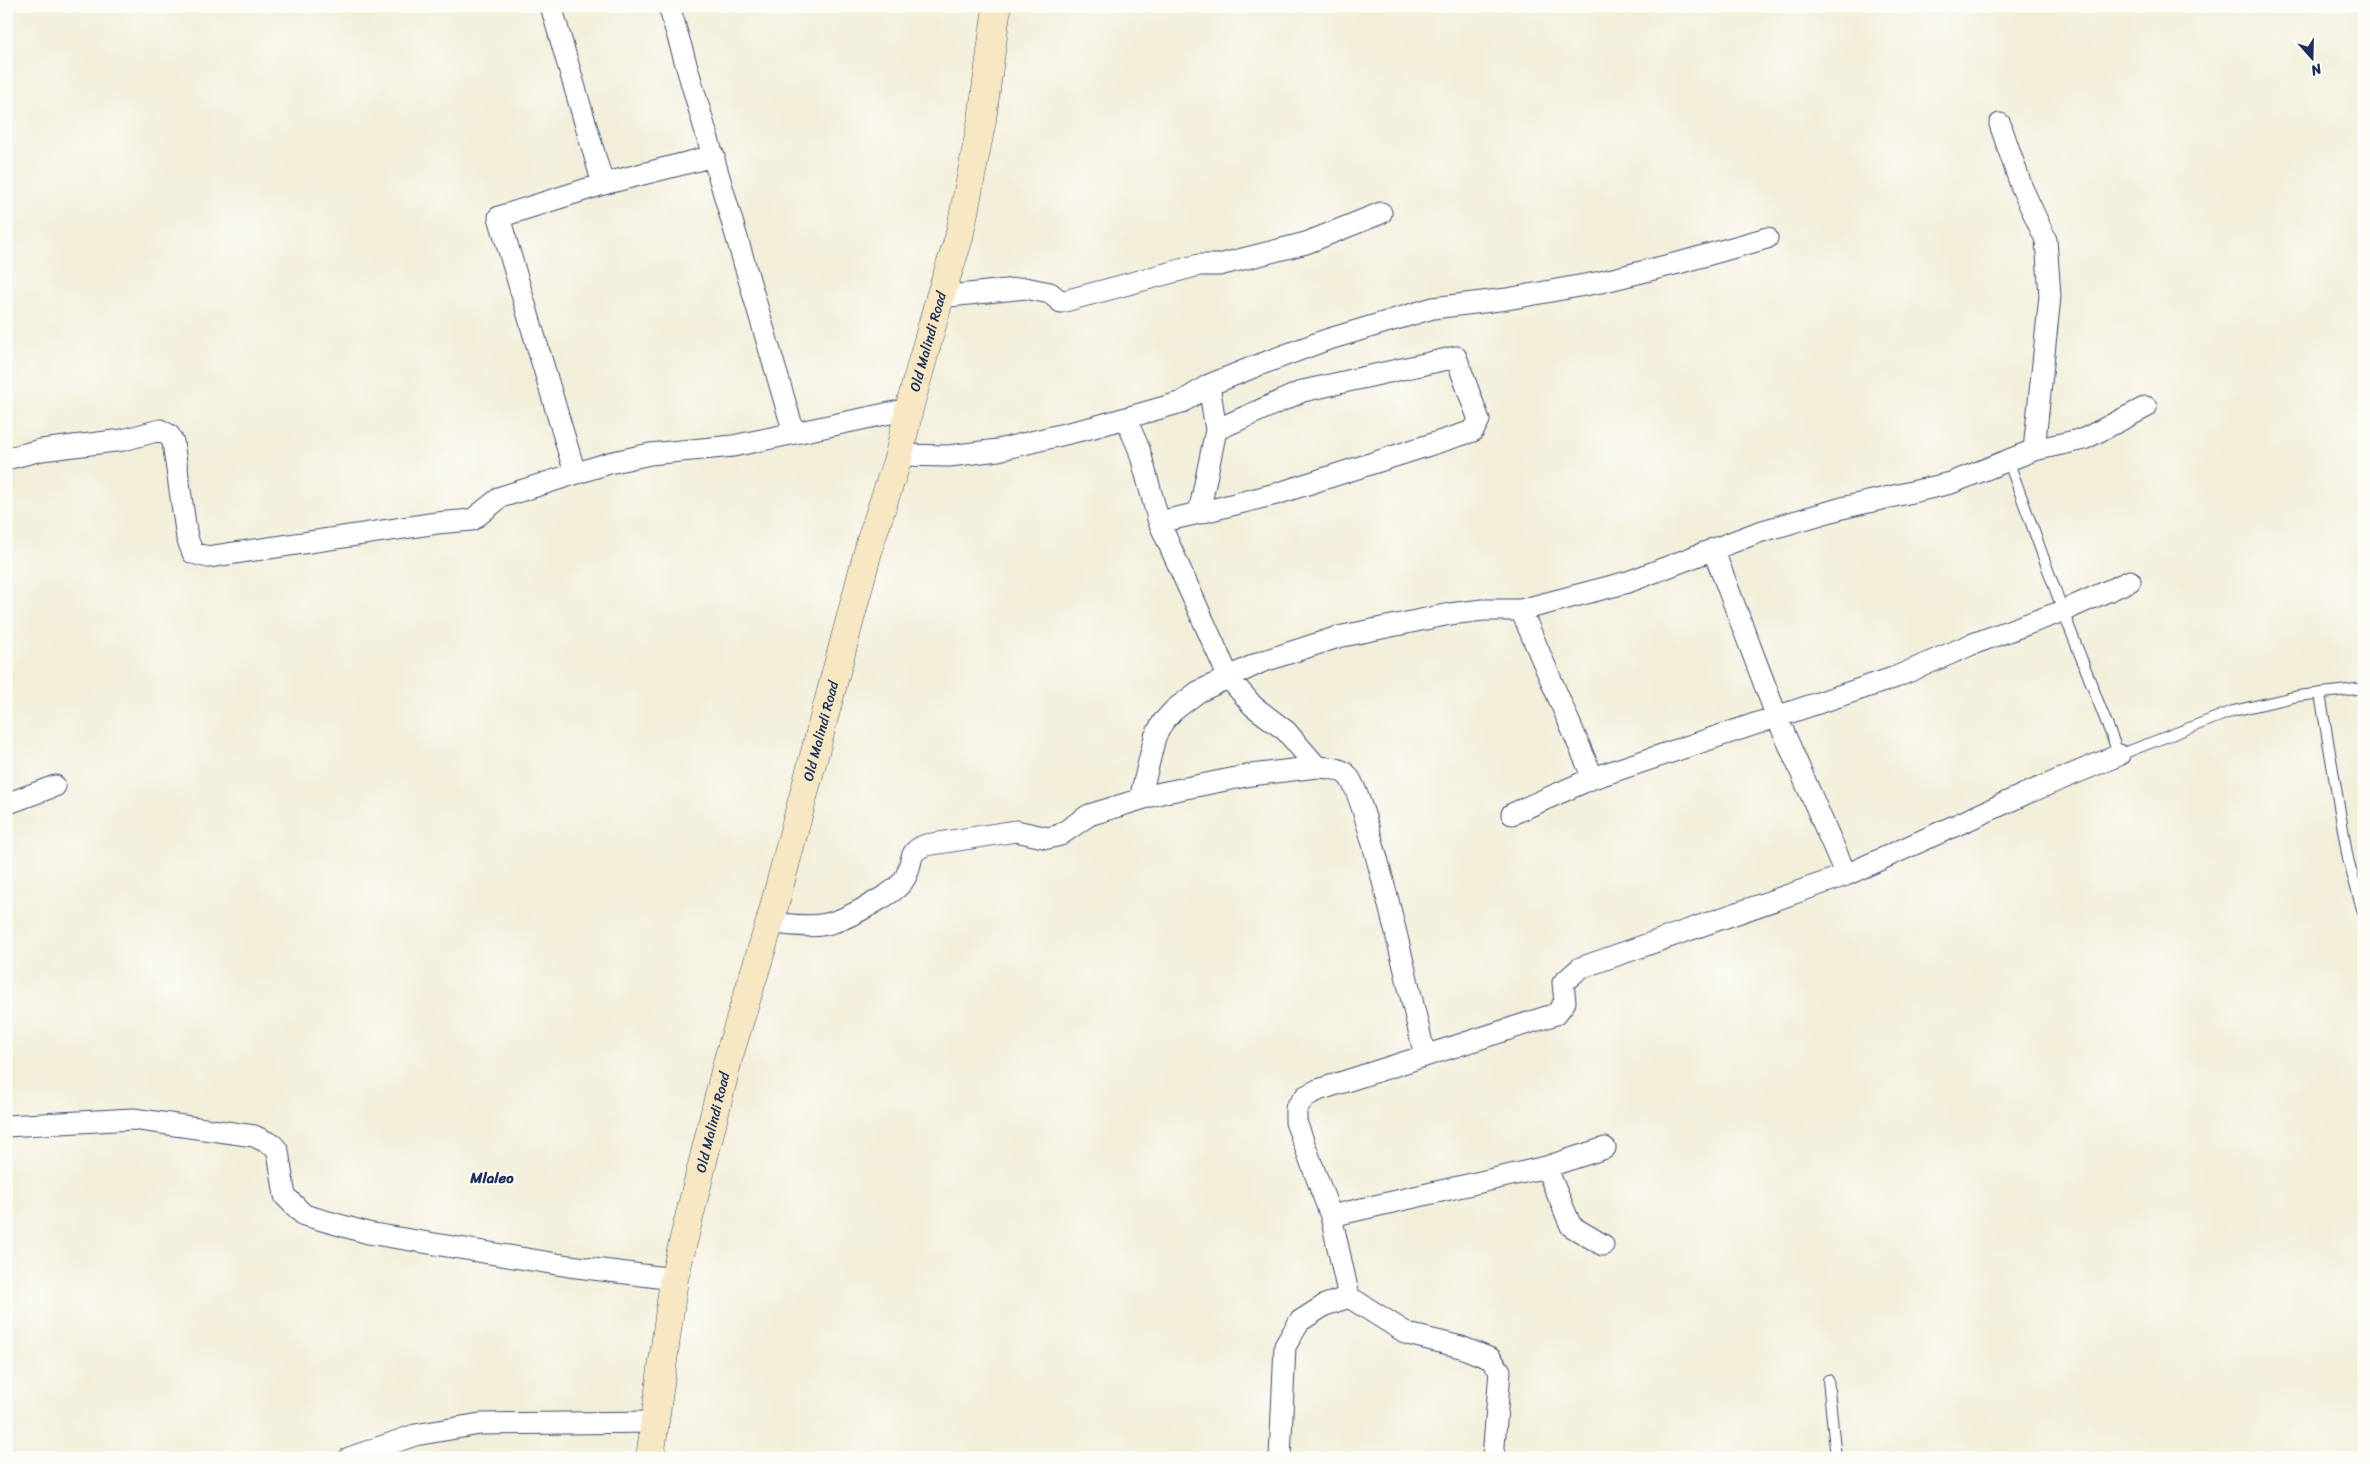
<svg xmlns="http://www.w3.org/2000/svg" width="2370" height="1464" font-family="Sriracha,sans-serif">
<rect width="100%" height="100%" fill="#fdfcf7"/>
<filter id="ink" filterUnits="userSpaceOnUse"><feTurbulence type="fractalNoise" baseFrequency=".02" numOctaves="2"/><feDisplacementMap in="SourceGraphic" scale="10" xChannelSelector="R" yChannelSelector="G"/><feConvolveMatrix kernelMatrix="1 2 1 2 8 2 1 2 1" color-interpolation-filters="sRGB"/></filter>
<filter id="wash" filterUnits="userSpaceOnUse"><feTurbulence type="fractalNoise" baseFrequency=".0096" numOctaves="4" result="noise"/><feDisplacementMap in="SourceGraphic" scale="20" xChannelSelector="R" yChannelSelector="G"/><feGaussianBlur stdDeviation="1.12" result="paint"/><feColorMatrix in="noise" values="0 0 0 0 0 0 0 0 0 0 0 0 0 0 0 0 0 1.4 0 .05"/><feComposite in="paint" operator="in"/></filter>
<g filter="url(#wash)">
<rect width="100%" height="100%" fill="#f2eed9"/>
</g>
<g filter="url(#ink)">
<g fill="none" stroke-linecap="round" stroke-linejoin="round">
<defs>
<path id="service" d="M2008 460 2063 611 2119 755 2233 711 2298 696 2364 688
M2320 694 2348 859 2364 916
M1828 1380 1836 1458"/>
<path id="minor" d="M551 6 603 184
M669 6 794 433
M2000 124 2022 188 2046 240 2050 296 2034 450
M940 297 1025 288 1050 293 1061 302 1199 265H1219L1306 243 1381 213
M1126 419 1139 449 1159 522 1229 678 1253 706 1286 731 1317 767C1326 768 1338 767 1346 774 1366 789 1415 1016 1425 1056
M899 455 949 456 998 450 1094 427 1182 402 1209 385 1256 366 1326 340 1433 308 1507 299 1601 282 1682 262 1767 238
M6 459 41 450 123 440 160 430 169 435 173 442 187 538 193 553 208 557 437 523 472 520 501 497 609 463 650 454 733 446 909 409
M575 473 499 217 603 184 714 156
M1199 513 1276 494 1473 431 1479 420 1456 357 1303 391 1216 430
M1159 522 1199 513 1216 430 1209 385
M1713 549 1777 717 1846 875
M1521 610 1593 778
M1140 799 1155 737 1163 722 1174 710 1198 692 1261 662 1338 637 1450 614 1483 610H1521L1628 582 1759 532 1842 508 1951 483 2034 450 2084 439 2146 407
M6 804 55 786
M1512 814 1593 778 1896 677 1970 645 2063 611 2130 581
M770 922C818 930 833 927 875 902 885 896 899 889 905 878 914 863 906 852 926 845L1016 831 1048 838 1060 835 1089 815 1161 793 1251 775 1317 767
M6 1126 133 1119 254 1136 273 1145 278 1151 285 1196 304 1215 368 1233 569 1266 674 1279
M1546 1167 1571 1226 1603 1245
M1331 1216 1546 1167 1605 1148
M349 1458 415 1435 480 1424 653 1422
M1280 1458 1285 1346 1300 1321 1325 1305 1349 1297
M1493 1458 1500 1371 1491 1359 1461 1347 1408 1334 1349 1297 1331 1216 1296 1122V1108L1306 1096 1318 1090 1556 1014 1565 1002 1563 983 1580 968 1846 875 2025 794 2119 755"/>
<g id="secondary">
<path id="s1" d="M650 1458 674 1279 728 1059 770 922 871 540 899 455 909 409 940 297 959 238 982 120 997 6"/>
</g>
</defs>
<!-- service casing -->
<use href="#service" stroke="#3b4c70" stroke-width="12"/>
<!-- minor casing -->
<use href="#minor" stroke="#3b4c70" stroke-width="23"/>
<!-- secondary casing -->
<use href="#secondary" stroke="#3b4c70" stroke-width="29"/>
<!-- service -->
<use href="#service" stroke="#fff" stroke-width="10"/>
<!-- minor -->
<use href="#minor" stroke="#fff" stroke-width="21"/>
<!-- secondary -->
<use href="#secondary" stroke="#f7e8c3" stroke-width="28"/>
</g>
</g>
<g text-anchor="middle" dominant-baseline="central" stroke-width="4" stroke-linejoin="round" paint-order="stroke">
<!-- street labels -->
<g font-size="14" fill="#1b2f5e" stroke="#fdfcf7">
<text stroke="none"><textPath href="#s1" startOffset="1152">Old Malindi Road</textPath></text>
<text stroke="none"><textPath href="#s1" startOffset="748">Old Malindi Road</textPath></text>
<text stroke="none"><textPath href="#s1" startOffset="342">Old Malindi Road</textPath></text>
</g>
<!-- neighbourhood labels -->
<g font-size="15" font-weight="bold" fill="#1b2f5e" stroke="#fdfcf7">
<text x="492" y="1178">Mlaleo</text>
</g>
</g>
<!-- margin -->
<rect width="2370" height="1464" fill="none" stroke="#fdfcf7" stroke-width="25"/>
<!-- north arrow -->
<g transform="translate(2312 58) rotate(160)" stroke="#fdfcf7" stroke-width="4" paint-order="stroke">
<path d="M0-4L9 19L0 12L-9 19Z" fill="#1b2f5e"/>
<text y="-8" font-size="14" font-weight="bold" text-anchor="middle" fill="#1b2f5e">N</text>
</g>
</svg>
